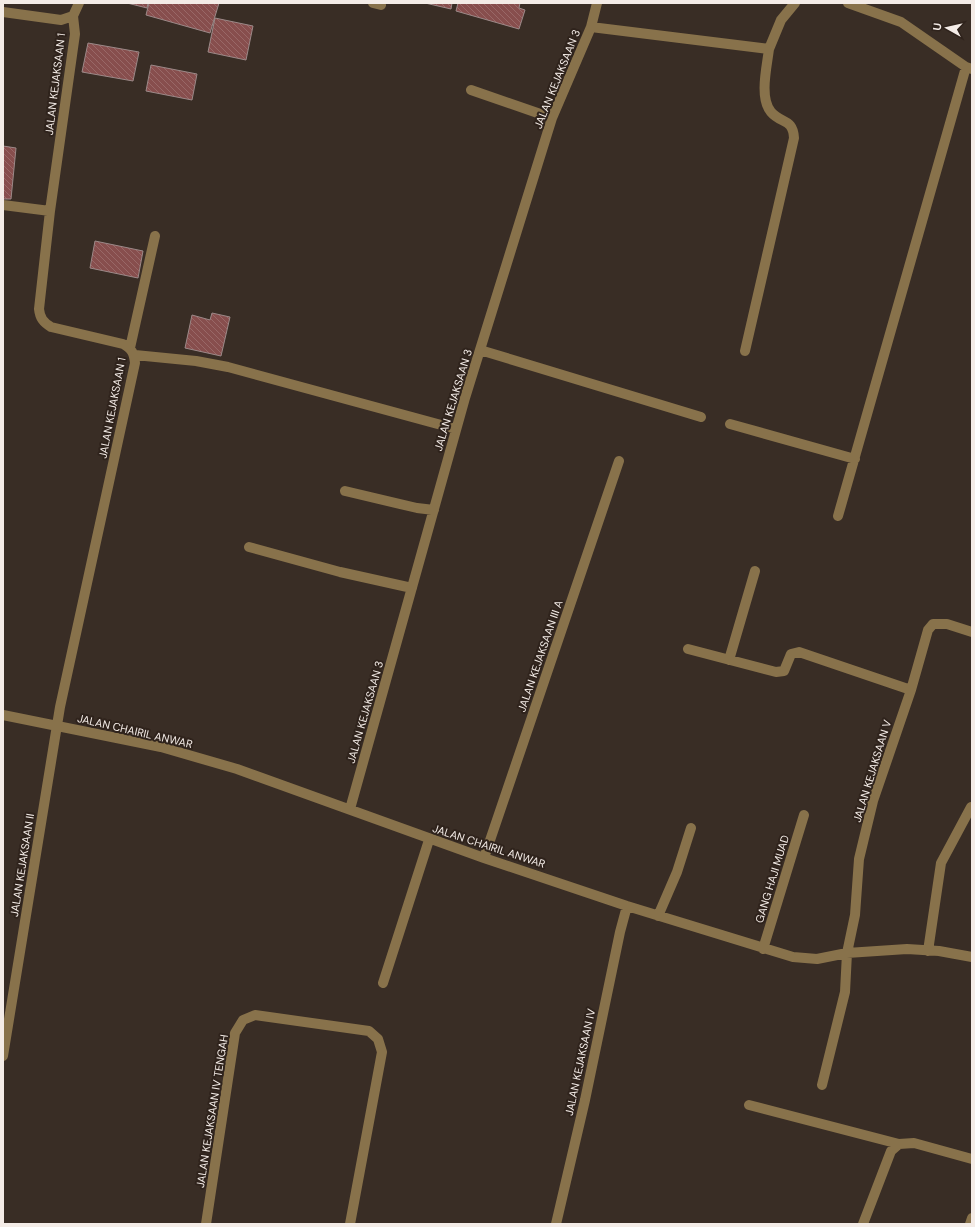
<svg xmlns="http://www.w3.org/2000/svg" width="975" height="1227" font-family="'DM Sans',sans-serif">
<defs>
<pattern id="building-back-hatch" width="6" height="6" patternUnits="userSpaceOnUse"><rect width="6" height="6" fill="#874e4d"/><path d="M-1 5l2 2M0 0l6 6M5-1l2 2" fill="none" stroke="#996867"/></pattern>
</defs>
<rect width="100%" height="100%" fill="#392d25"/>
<!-- building -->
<path fill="url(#building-back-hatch)" stroke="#9c8988" d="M127 3H148L147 8Z
M149 3H219L210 33 146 15Z
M425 3H452L451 9Z
M458 3H520L519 8 525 10 519 29 456 11Z
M215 18 253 26 246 60 208 52Z
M88 43 139 52 133 81 82 72Z
M151 65 197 74 192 100 146 91Z
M3 146 16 148 11 199H3Z
M95 241 143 251 138 278 90 268Z
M212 313 230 317 221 356 185 348 192 315 210 320Z"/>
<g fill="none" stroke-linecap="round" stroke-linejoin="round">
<!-- minor -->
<path stroke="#88724b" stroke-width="10" d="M373 3 381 5
M848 3 901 22 966 67 972 69
M3 12 61 20 73 16 79 3
M591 27 769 49 781 20 795 3
M471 90 552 118
M3 205 50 211
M130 348 155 236
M480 350 701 417
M745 351 794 138C793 118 781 124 771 112 759 98 767 66 769 49
M135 355 196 361 228 367 456 429
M730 424 855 459
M345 491 417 508 434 510
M838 516 966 67
M249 547 340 572 412 588
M688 649 776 672 784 671 791 654 799 652 911 690
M729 660 755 571
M3 715 161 747 237 769 484 858 627 906 793 957 817 959 847 953 907 949 939 951 972 957
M350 809 465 398 552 118 591 27 597 3
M484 858 619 461
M658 916 677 872 691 828
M763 949 804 815
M928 951 941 863 971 807
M383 983 429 840
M3 1056 60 707 135 363C134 353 132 349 123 344L51 327C43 322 40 318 39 309L50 211 75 34 73 16
M822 1085 845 992 847 953 855 915 859 859 873 801 911 690 928 630 933 624H947L972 632
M749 1105 899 1144
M206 1224 235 1033 243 1020 255 1015 369 1031 378 1039 382 1052 350 1224
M556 1224 585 1100 620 932 627 906
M863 1224 891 1151 899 1144 914 1143 972 1159
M970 1224 972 1218"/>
</g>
<g text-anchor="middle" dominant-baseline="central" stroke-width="4" stroke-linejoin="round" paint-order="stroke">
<!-- street labels -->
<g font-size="11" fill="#f4ece7" stroke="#2f231c">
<text transform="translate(557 79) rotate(-68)">JALAN KEJAKSAAN 3</text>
<text transform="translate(55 84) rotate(-83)">JALAN KEJAKSAAN 1</text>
<text transform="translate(453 400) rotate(-73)">JALAN KEJAKSAAN 3</text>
<text transform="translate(112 408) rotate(-79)">JALAN KEJAKSAAN 1</text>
<text transform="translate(540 656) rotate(-71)">JALAN KEJAKSAAN III A</text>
<text transform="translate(365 712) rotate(-74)">JALAN KEJAKSAAN 3</text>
<text transform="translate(135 731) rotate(13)">JALAN CHAIRIL ANWAR</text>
<text transform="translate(872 771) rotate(-73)">JALAN KEJAKSAAN V</text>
<text transform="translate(489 846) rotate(18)">JALAN CHAIRIL ANWAR</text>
<text transform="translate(22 865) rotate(-81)">JALAN KEJAKSAAN II</text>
<text transform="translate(772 879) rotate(-73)">GANG HAJI MUAD</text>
<text transform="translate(580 1062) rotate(-78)">JALAN KEJAKSAAN IV</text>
<text transform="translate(212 1111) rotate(-81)">JALAN KEJAKSAAN IV TENGAH</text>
</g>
</g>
<!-- border -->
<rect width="975" height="1227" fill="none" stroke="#f4ece7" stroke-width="8"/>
<!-- north arrow -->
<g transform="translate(947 28) rotate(278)" stroke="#2f231c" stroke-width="3" paint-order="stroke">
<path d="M0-3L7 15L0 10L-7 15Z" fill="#f4ece7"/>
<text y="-6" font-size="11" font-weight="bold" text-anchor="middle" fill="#f4ece7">U</text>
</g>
</svg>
